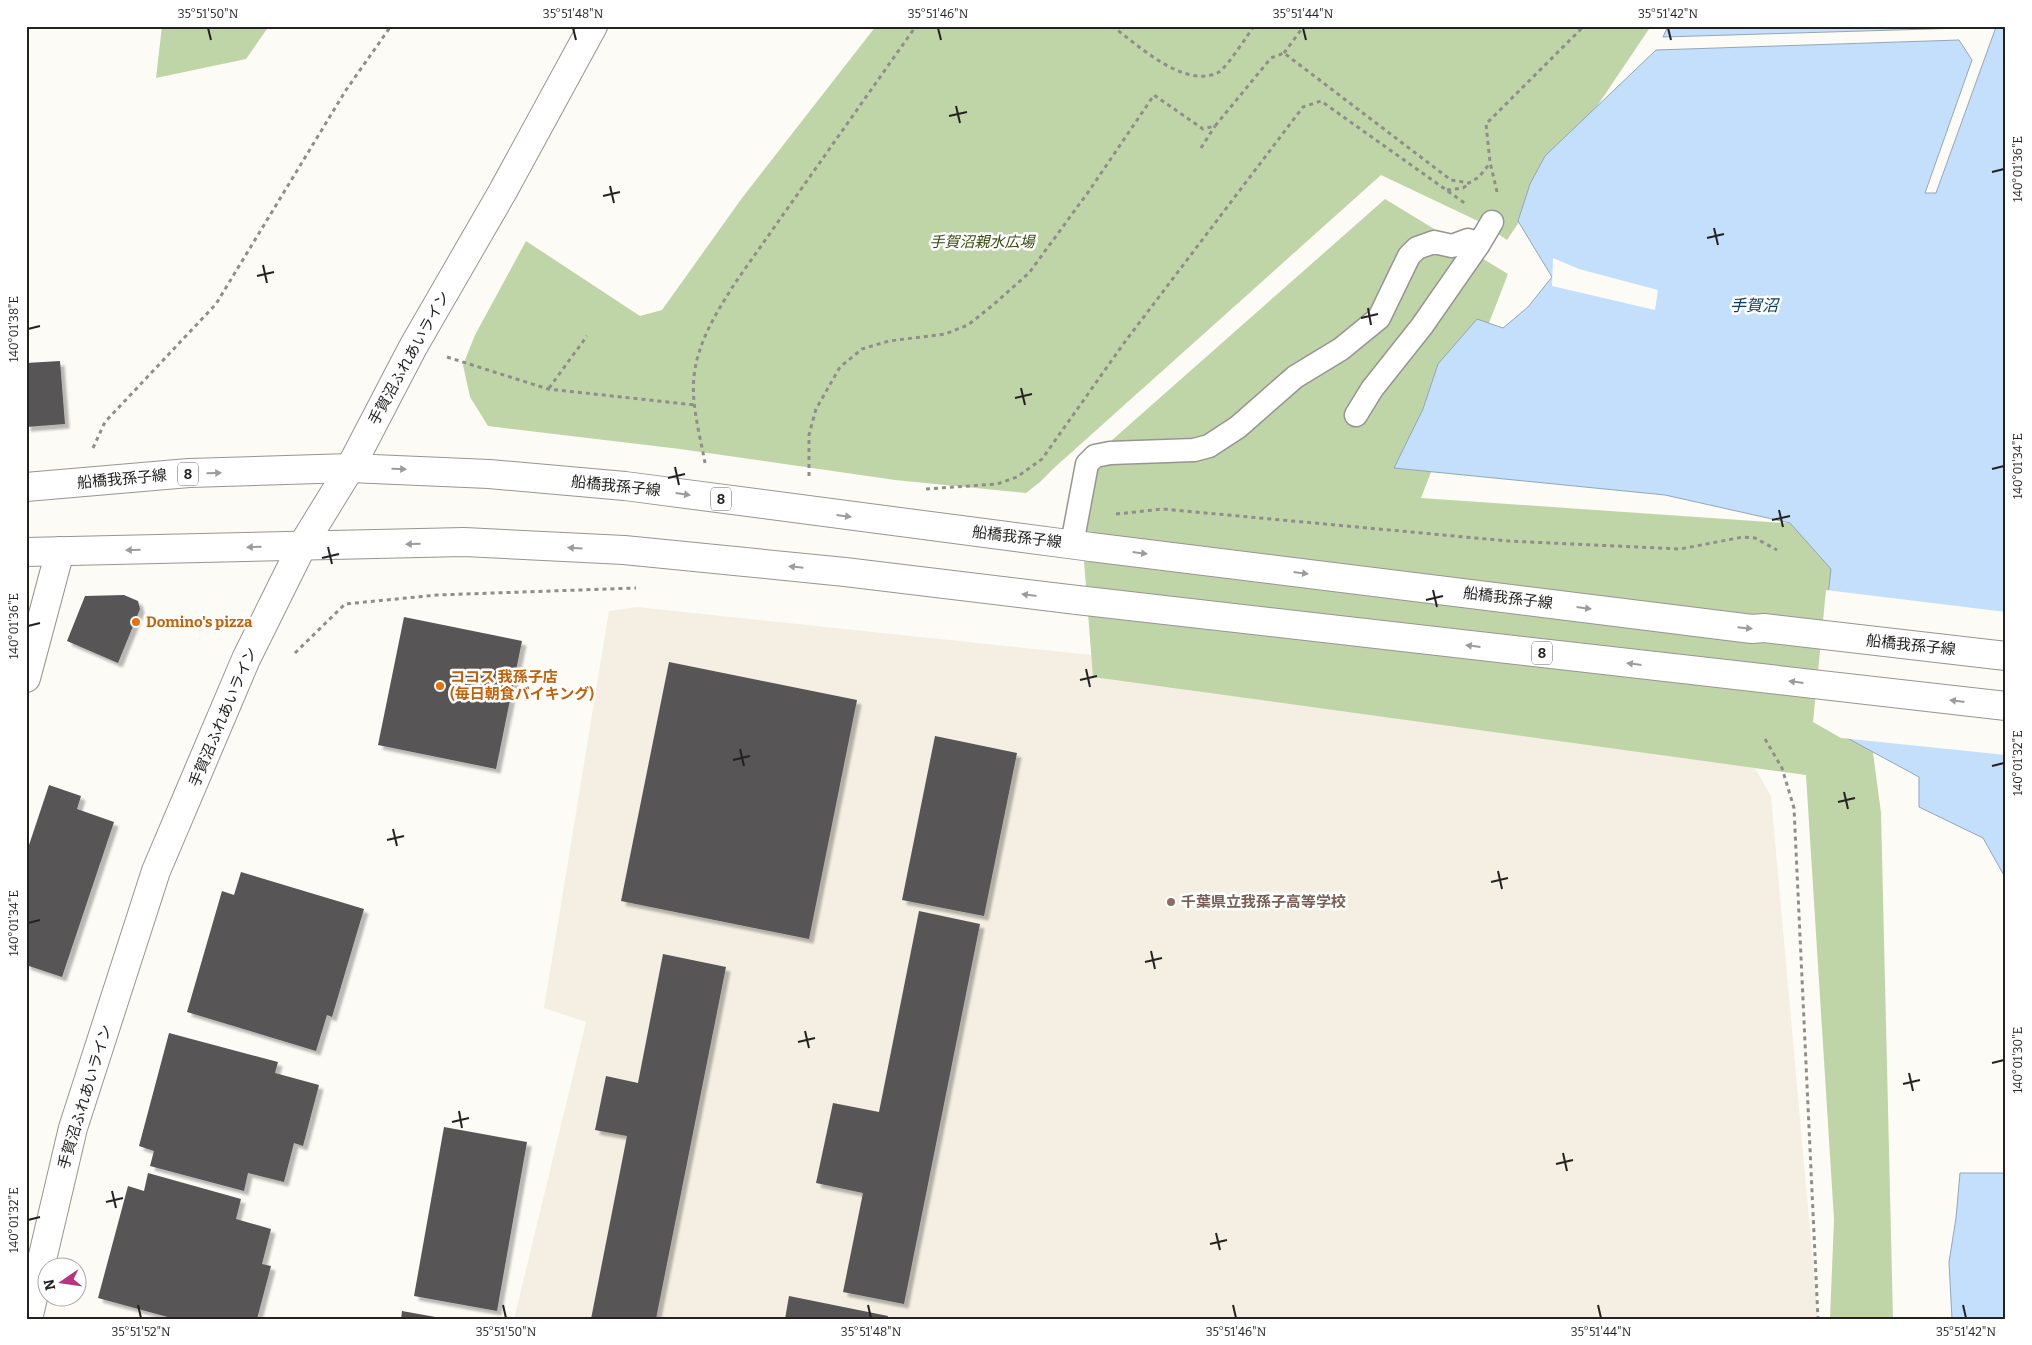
<svg xmlns="http://www.w3.org/2000/svg" width="2032" height="1345" font-family="Bitter,'Noto Sans JP',serif">
<defs>
<filter id="shadow"><feDropShadow dx="4.5" dy="4.5" stdDeviation="1" flood-color="#0004"/></filter>
</defs>
<rect width="100%" height="100%" fill="#fdfbf5"/>
<!-- built -->
<path fill="#f4efe2" d="M637 607 1725 722 1735 733 1771 796 1818 1319H514L586 1022 544 1008 609 611Z"/>
<!-- green -->
<path fill="#bfd5a7" d="M162 26H269L246 59 156 78Z
M876 26H1651L1507 240 1480 222 1381 175 1054 468 1040 482 1026 493 895 480 680 449 488 426 470 397 463 365 475 335 526 241 640 316 662 310 742 198Z
M1385 199 1508 274 1421 498 1843 527 1881 813 1893 1319H1830L1834 1219 1806 775 1093 677 1077 471Z"/>
<!-- water -->
<path fill="#c3dffc" stroke="#93a6ba" d="M1668 26H2006V879L1983 838 1919 807V777L1814 720 1831 569 1790 523 1665 495 1394 468 1423 409 1438 364 1477 319 1503 328 1528 307 1552 277 1518 221 1530 184 1545 156 1656 50 1959 40 1972 60 1925 193H1936L1996 27 1663 37Z
M1960 1173H2006V1319H1952L1949 1262 1956 1218Z"/>
<!-- pier -->
<path fill="#fdfbf5" d="M1553 258 1579 269 1658 290 1655 310 1552 286Z
M1826 590 2006 612V755L1841 738 1813 722Z"/>
<!-- building -->
<path fill="#585456" filter="url(#shadow)" d="M60 361 65 424 26 427V363Z
M124 595 138 601 140 609 118 663 67 641 85 596Z
M404 617 522 641 496 769 378 745Z
M669 662 857 700 809 939 621 901Z
M935 736 1017 753 984 916 902 900Z
M49 785 81 796 77 809 114 822 62 977 26 965V854Z
M241 872 364 909 332 1017 327 1015 316 1051 187 1012 222 891 234 895Z
M919 911 980 924 904 1304 843 1292 863 1193 816 1183 833 1103 879 1112Z
M663 954 726 967 656 1319H591L627 1136 595 1130 606 1076 638 1083Z
M169 1033 278 1062 275 1073 319 1085 303 1146 294 1143 284 1182 248 1173 244 1191 150 1166 154 1151 139 1146Z
M444 1127 527 1142 497 1311 414 1296Z
M148 1173 241 1199 236 1219 271 1229 262 1264 271 1266 257 1319H175L98 1298 128 1186 144 1191Z
M789 1296 888 1316 887 1319H785Z
M402 1311 441 1318V1319H401Z"/>
<g fill="none" stroke-linecap="round" stroke-linejoin="round">
<defs>
<path id="service" d="M1356 415 1372 389 1422 326 1479 244
M1072 544 1087 464 1095 456 1110 453 1194 450 1209 446 1238 427 1295 377 1341 349 1379 318 1409 256 1417 248 1434 242 1452 246 1468 240 1479 244 1492 222"/>
<path id="minor" d="M26 678 60 551"/>
<path id="tertiary" d="M28 1319 73 1128 156 871 246 659 302 546 350 468 413 347 503 191 593 26"/>
<path id="primary" d="M26 487 189 473 350 468 489 474 625 486 1091 547
M26 552 464 542 624 550 845 572 1077 600"/>
</defs>
<!-- service casing -->
<use href="#service" stroke="#979590" stroke-width="25"/>
<!-- minor casing -->
<use href="#minor" stroke="#979590" stroke-width="30"/>
<!-- tertiary casing -->
<use href="#tertiary" stroke="#979590" stroke-width="30"/>
<!-- primary casing -->
<use href="#primary" stroke="#979590" stroke-width="30"/>
<!-- path -->
<path stroke="#908e8a" stroke-width="3" stroke-dasharray="4 4" stroke-linecap="butt" d="M1112 26C1138 45 1185 90 1219 72 1226 68 1248 35 1254 26
M1284 53 1304 26
M1201 148 1215 126
M1447 190 1463 188 1469 184
M1497 192 1490 162 1486 124 1584 26
M447 357 548 389 695 405
M549 388 587 336
M93 448 105 422 216 304 346 90 391 26
M705 463C700 435 691 405 694 376 698 341 717 312 735 283L916 26
M809 476V435L816 409 840 367 862 349 889 341 945 334 968 325 993 305 1029 273 1089 191 1154 95 1203 129 1215 126 1271 58 1284 53 1451 180 1469 183 1479 177 1490 163
M926 489 997 484 1017 477 1042 459 1124 343 1303 107 1321 101 1466 204
M1116 514 1163 509 1508 541 1680 549 1743 537 1755 538 1777 550
M295 653 345 604 437 595 636 588
M1765 739 1782 768 1794 808 1818 1319"/>
<!-- service -->
<use href="#service" stroke="#fff" stroke-width="22"/>
<!-- minor -->
<use href="#minor" stroke="#fff" stroke-width="28"/>
<!-- tertiary -->
<use href="#tertiary" stroke="#fff" stroke-width="28"/>
<!-- primary -->
<use href="#primary" stroke="#fff" stroke-width="28"/>
<defs>
<path id="primary-bridge" d="M1091 547 1752 629 1764 628 2006 656
M1077 600 2006 706"/>
</defs>
<!-- primary-bridge casing -->
<use href="#primary-bridge" stroke="#979590" stroke-width="30" stroke-linecap="butt"/>
<!-- primary-bridge -->
<use href="#primary-bridge" stroke="#fff" stroke-width="28"/>
</g>
<!-- one-way arrows -->
<defs><path id="oneway-solid" d="M-6-.8H1V-3.2L6.5 0L1 3.2V.8H-6Z" transform="scale(1.25)"/></defs>
<g fill="#9c9c9b">
<use href="#oneway-solid" transform="translate(399 469) rotate(1)"/>
<use href="#oneway-solid" transform="translate(214 473) rotate(-2)"/>
<use href="#oneway-solid" transform="translate(683 494) rotate(8)"/>
<use href="#oneway-solid" transform="translate(844 516) rotate(7)"/>
<use href="#oneway-solid" transform="translate(413 544) rotate(179)"/>
<use href="#oneway-solid" transform="translate(254 547) rotate(179)"/>
<use href="#oneway-solid" transform="translate(575 548) rotate(-177)"/>
<use href="#oneway-solid" transform="translate(133 550) rotate(179)"/>
<use href="#oneway-solid" transform="translate(1140 553) rotate(7)"/>
<use href="#oneway-solid" transform="translate(796 567) rotate(-174)"/>
<use href="#oneway-solid" transform="translate(1301 573) rotate(7)"/>
<use href="#oneway-solid" transform="translate(1029 595) rotate(-173)"/>
<use href="#oneway-solid" transform="translate(1584 608) rotate(7)"/>
<use href="#oneway-solid" transform="translate(1745 628) rotate(6)"/>
<use href="#oneway-solid" transform="translate(1473 646) rotate(-173)"/>
<use href="#oneway-solid" transform="translate(1634 664) rotate(-173)"/>
<use href="#oneway-solid" transform="translate(1796 682) rotate(-173)"/>
<use href="#oneway-solid" transform="translate(1957 701) rotate(-173)"/>
</g>
<!-- ticks -->
<path fill="none" stroke="#232220" stroke-width="2" d="M208 28 211 40M573 28 576 40M938 28 941 40M1303 28 1306 40M1668 28 1671 40M956 106 960 123M949 116 967 112M1992 172 2004 169M610 186 614 203M603 196 620 192M1714 228 1718 245M1707 238 1724 234M263 265 267 283M257 276 274 272M1368 308 1371 325M1361 318 1378 314M28 329 40 326M1021 388 1025 405M1015 398 1032 394M675 467 679 485M1992 469 2004 466M668 478 685 474M1779 510 1783 527M1772 520 1790 516M328 547 332 564M322 558 339 554M1433 590 1437 607M1426 600 1443 596M28 626 40 623M1086 669 1090 687M1080 680 1097 676M740 749 744 766M733 760 750 756M1992 766 2004 763M1844 792 1848 809M1838 802 1855 798M393 829 397 846M387 840 404 836M1498 871 1502 889M1491 882 1508 878M28 923 40 920M1151 951 1155 969M1145 962 1162 958M805 1031 809 1048M798 1042 815 1038M1992 1063 2004 1060M1909 1073 1913 1091M1903 1084 1920 1080M459 1111 462 1128M452 1122 469 1118M1563 1153 1567 1171M1556 1164 1573 1160M112 1191 116 1208M106 1202 123 1198M28 1220 40 1217M1216 1233 1220 1250M1210 1244 1227 1240M138 1305 141 1318M503 1305 506 1318M868 1305 871 1318M1233 1305 1236 1318M1598 1305 1601 1318M1963 1305 1966 1318"/>
<!-- markers -->
<g fill="#e8710a" stroke="#fff" stroke-width="2">
<circle cx="136" cy="622" r="5"/>
<circle cx="440" cy="686" r="5"/>
</g>
<circle fill="#8d6e63" stroke="#fff" stroke-width="2" cx="1171" cy="902" r="5"/>
<g text-anchor="middle" dominant-baseline="central" stroke-width="5" stroke-linejoin="round" paint-order="stroke">
<!-- shield labels -->
<g fill="#fff" stroke="#656463" stroke-width="1">
<rect x="178" y="462.5" width="20" height="23" rx="4"/>
<rect x="711" y="487.5" width="20" height="23" rx="4"/>
<rect x="1532" y="641.5" width="20" height="23" rx="4"/>
</g>
<g font-size="14" font-weight="bold" fill="#232220">
<text x="188" y="474">8</text>
<text x="721" y="499">8</text>
<text x="1542" y="653">8</text>
</g>
<!-- park labels -->
<g font-size="15" font-style="italic" fill="#344b0d" stroke="#fff">
<text x="982" y="242">手賀沼親水広場</text>
</g>
<!-- street labels -->
<g font-size="15" fill="#232220" stroke="#fff">
<text transform="translate(409 358) rotate(-61)">手賀沼ふれあいライン</text>
<text transform="translate(122 479) rotate(-5)">船橋我孫子線</text>
<text transform="translate(616 486) rotate(6)">船橋我孫子線</text>
<text transform="translate(1017 537) rotate(7)">船橋我孫子線</text>
<text transform="translate(1508 598) rotate(7)">船橋我孫子線</text>
<text transform="translate(1911 645) rotate(6)">船橋我孫子線</text>
<text transform="translate(223 717) rotate(-67)">手賀沼ふれあいライン</text>
<text transform="translate(85 1097) rotate(-73)">手賀沼ふれあいライン</text>
</g>
<!-- food labels -->
<g font-size="15" font-weight="bold" fill="#c56008" stroke="#fff" text-anchor="start">
<text x="146" y="622">Domino's pizza</text>
<text x="450" y="677">ココス 我孫子店<tspan x="450" dy="17">(毎日朝食バイキング)</tspan></text>
</g>
<!-- education labels -->
<g font-size="15" font-weight="bold" fill="#785e54" stroke="#fff" text-anchor="start">
<text x="1181" y="902">千葉県立我孫子高等学校</text>
</g>
<!-- water labels -->
<g font-size="16" font-style="italic" fill="#053a64" stroke="#fff">
<text x="1754" y="305">手賀沼</text>
</g>
</g>
<!-- border -->
<rect width="2032" height="1345" fill="none" stroke="#ffffff" stroke-width="55"/>
<!-- north arrow -->
<g transform="translate(62 1282) rotate(257)"><circle r="24" fill="#ffffff" stroke="#a7a7a6"/>
<path d="M0-4L9 19L0 12L-9 19Z" fill="#b7357f"/>
<text y="-8" font-size="14" font-weight="bold" text-anchor="middle" fill="#232220">N</text>
</g>
<rect x="28" y="28" width="1976" height="1290" fill="none" stroke="#232220" stroke-width="2"/>
<g font-size="12" text-anchor="middle" fill="#232220">
<text x="208" y="18">35°51'50"N</text>
<text x="573" y="18">35°51'48"N</text>
<text x="938" y="18">35°51'46"N</text>
<text x="1303" y="18">35°51'44"N</text>
<text x="1668" y="18">35°51'42"N</text>
<text transform="translate(2018 169) rotate(-90)" y="4">140°01'36"E</text>
<text transform="translate(14 329) rotate(-90)" y="4">140°01'38"E</text>
<text transform="translate(2018 466) rotate(-90)" y="4">140°01'34"E</text>
<text transform="translate(14 626) rotate(-90)" y="4">140°01'36"E</text>
<text transform="translate(2018 763) rotate(-90)" y="4">140°01'32"E</text>
<text transform="translate(14 923) rotate(-90)" y="4">140°01'34"E</text>
<text transform="translate(2018 1060) rotate(-90)" y="4">140°01'30"E</text>
<text transform="translate(14 1220) rotate(-90)" y="4">140°01'32"E</text>
<text x="141" y="1336">35°51'52"N</text>
<text x="506" y="1336">35°51'50"N</text>
<text x="871" y="1336">35°51'48"N</text>
<text x="1236" y="1336">35°51'46"N</text>
<text x="1601" y="1336">35°51'44"N</text>
<text x="1966" y="1336">35°51'42"N</text>
</g>
</svg>
